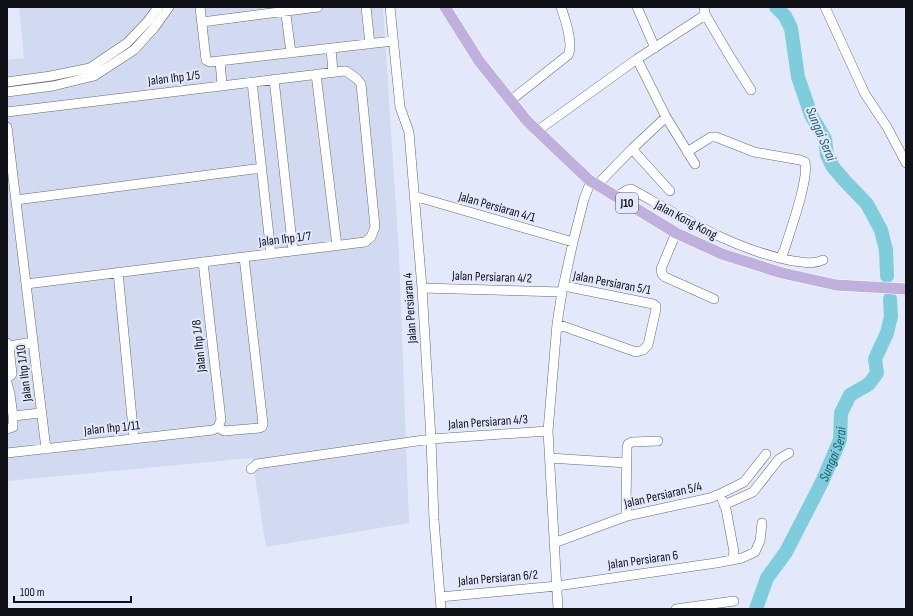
<svg xmlns="http://www.w3.org/2000/svg" width="913" height="616" font-family="'Sofia Sans Condensed',sans-serif">
<rect width="100%" height="100%" fill="#e3e9fb"/>
<!-- built -->
<path fill="#d1daf1" d="M19 7H383L399 254 409 523 266 547 252 458 7 481V60L24 58Z"/>
<g fill="none" stroke-linecap="round" stroke-linejoin="round">
<!-- river -->
<g stroke="#7ecddc" stroke-width="14">
<path d="M776 7 785 16 791 28 798 77 811 115 825 139 827 155 833 167 844 180 867 204 881 230 886 250 887 276"/>
<path id="s1" d="M756 609 767 578 786 552 822 482 840 440 841 413 850 395 869 384 877 373 875 359 887 333 891 316 890 299"/>
</g>
<defs>
<path id="minor" d="M200 7 206 60 210 62 393 41
M285 7 291 53
M366 7 370 44
M390 7 400 107 409 132 422 288 431 439 434 520 441 609
M637 7 655 48
M825 7 865 94 887 127 906 163
M705 14 729 55 751 90
M202 22 318 7
M331 49 333 72
M637 59 666 117 695 164
M220 61 222 85
M316 74 337 246
M274 79 293 251
M7 82 51 76 90 68 127 43 148 21 158 7
M252 82 271 254
M7 92 53 86 94 76 134 50 154 28 169 7
M510 101 568 55C574 44 565 19 561 7
M7 112 344 71H346L357 79 361 84 375 227 371 237 365 242 26 284
M7 127 46 449
M537 131 637 59 702 17 705 14 704 7
M632 149 670 191
M687 152 711 137H716L754 152 800 160 805 162C809 180 790 231 784 251L780 258
M597 185 632 149 666 117
M414 196 573 242
M616 197 627 190 631 189C682 217 734 250 793 261 804 262 812 265 823 260
M16 200 262 168
M676 233 661 269 662 274 665 277 714 299
M203 262 221 420 218 427
M118 272 134 439
M422 288 562 292
M557 324 636 352 643 350 648 345 656 309V306L653 304 564 286
M7 343 9 346 33 342
M7 376H10L12 374 9 346
M7 383 10 394 13 416 41 413
M218 427 224 431 259 428 262 427 263 424 244 257
M7 429 13 427V416
M7 453 213 430 218 427
M549 458 627 463
M251 469 257 464 431 439 548 431
M722 499 726 509 734 552 732 560
M724 505 753 492 779 459 789 453
M627 516 626 504 627 448 628 444 632 442 658 441
M554 543 627 516 710 498 720 494 744 482 766 454
M440 597 557 586 716 563 742 558 755 552 760 541 762 523
M558 609 548 431 557 324 562 292 573 242 584 199 591 181
M676 609 734 601"/>
<path id="major" d="M445 7 479 61 527 121 589 180 658 222 676 233 722 254 782 273 836 285 906 289"/>
</defs>
<!-- minor casing -->
<use href="#minor" stroke="#636977" stroke-width="10"/>
<!-- major casing -->
<use href="#major" stroke="#fff" stroke-width="12"/>
<!-- minor -->
<use href="#minor" stroke="#fff" stroke-width="9"/>
<!-- major -->
<use href="#major" stroke="#bfb0dd" stroke-width="11"/>
</g>
<g text-anchor="middle" dominant-baseline="central" stroke-width="4" stroke-linejoin="round" paint-order="stroke">
<!-- shield labels -->
<rect fill="#e3e9fb" stroke="#4f525c" stroke-width="1" x="616" y="193" width="22" height="20" rx="3"/>
<g font-size="12" font-weight="bold" fill="#101218">
<text x="627" y="203">J10</text>
</g>
<!-- street labels -->
<g font-size="13" fill="#101218" stroke="#e3e9fb">
<text transform="translate(174 78) rotate(-7)">Jalan Ihp 1/5</text>
<text transform="translate(497 207) rotate(16)">Jalan Persiaran 4/1</text>
<text transform="translate(686 220) rotate(28)">Jalan Kong Kong</text>
<text transform="translate(285 239) rotate(-7)">Jalan Ihp 1/7</text>
<text transform="translate(492 277) rotate(2)">Jalan Persiaran 4/2</text>
<text transform="translate(612 283) rotate(11)">Jalan Persiaran 5/1</text>
<text transform="translate(410 308) rotate(-94)">Jalan Persiaran 4</text>
<text transform="translate(199 346) rotate(-96)">Jalan Ihp 1/8</text>
<text transform="translate(24 373) rotate(-97)">Jalan Ihp 1/10</text>
<text transform="translate(488 422) rotate(-4)">Jalan Persiaran 4/3</text>
<text transform="translate(112 428) rotate(-6)">Jalan Ihp 1/11</text>
<text transform="translate(663 495) rotate(-13)">Jalan Persiaran 5/4</text>
<text transform="translate(643 560) rotate(-8)">Jalan Persiaran 6</text>
<text transform="translate(498 578) rotate(-5)">Jalan Persiaran 6/2</text>
</g>
<!-- water labels -->
<g font-size="14" font-style="italic" fill="#1a5c67" stroke="#e3e9fb">
<text transform="translate(821 134) rotate(67)">Sungai Serai</text>
<text stroke="none"><textPath href="#s1" startOffset="174">Sungai Serai</textPath></text>
</g>
</g>
<!-- border -->
<rect width="913" height="616" fill="none" stroke="#101218" stroke-width="16"/>
<!-- scale -->
<path d="M14 596v6h117v-6" fill="none" stroke="#101218" stroke-width="2"/>
<text x="20" y="596" font-size="12" fill="#101218" stroke="#e3e9fb" stroke-width="3" paint-order="stroke">100 m</text>
</svg>
